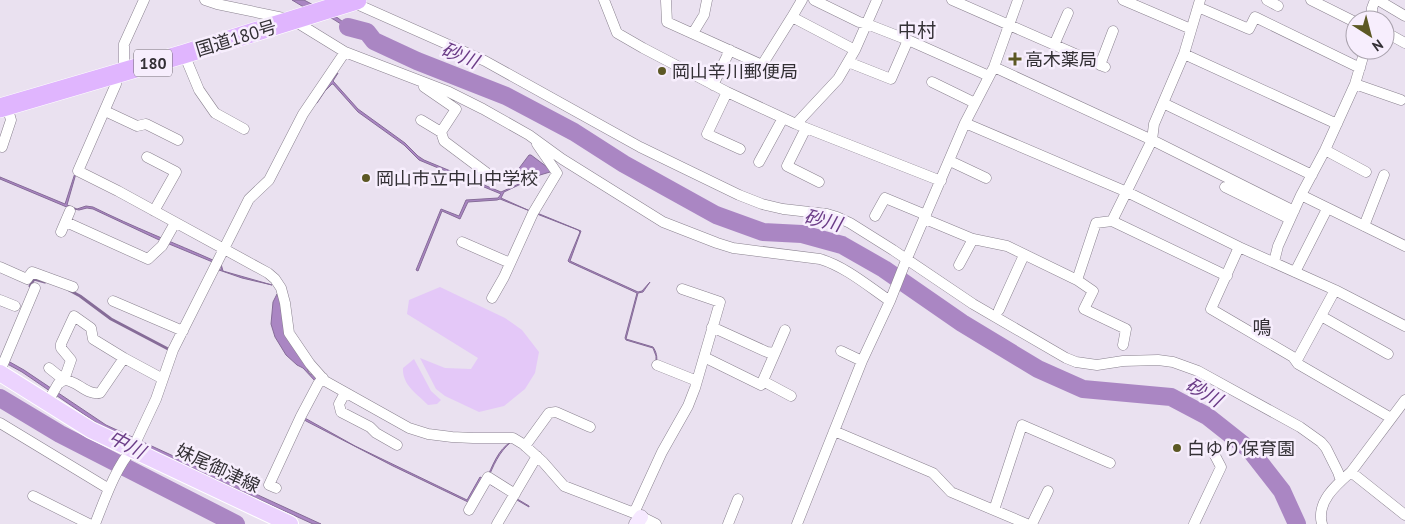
<svg xmlns="http://www.w3.org/2000/svg" width="1405" height="524" font-family="'PT Sans','Noto Sans JP',sans-serif">
<rect width="100%" height="100%" fill="#eae1f0"/>
<!-- green -->
<path fill="#e4c8f8" d="M440 287 505 318 522 330 539 352 535 373 525 389 504 406 479 412 445 396 436 389 420 358 445 368 471 369 478 358 407 314 409 300Z
M414 359 431 391 441 400 437 404 428 405C417 394 402 385 403 368Z"/>
<!-- water -->
<path fill="#aa86c3" stroke="#866c98" d="M292 0H304L338 18 348 26 365 27 374 32 368 36 352 31 333 19 302 6Z
M338 73 333 81 358 109 405 143 418 156 424 160 501 192 521 183 522 179 517 171 529 155H531L551 170 550 172 540 175 504 192 501 198 530 211 500 199 497 200 468 202 460 219 442 211 418 271 416 270 441 209 459 216 466 200 498 198 501 194 419 160 404 145 358 112 333 84H332L325 91 317 103 315 102 323 90Z
M76 170H77L67 205 77 209 86 206 93 207C133 227 175 243 215 261L221 264 223 271 272 285 242 278 219 270H221V267L215 263 157 239 93 209 87 208 79 210 69 208 0 179V177L65 204Z
M537 213 581 231 570 261 638 292 642 291 650 282 643 292 638 293 626 339 653 347C656 351 658 358 656 362V356L653 348 626 340 625 338 637 293 569 262 568 261 580 232 578 230 537 214Z
M277 294 307 364 308 371 310 374H314L316 376V382L303 368 297 365 286 355 275 337 271 324 273 302Z
M1 357 24 370 106 425 321 524H313L107 430 22 372 0 360Z
M303 417 355 446 467 500 480 477 486 480C492 467 498 449 511 442 499 452 493 466 487 481L529 506V507L481 479 468 502 393 466 306 421 302 418Z"/>
<g fill="none" stroke-linecap="round" stroke-linejoin="round">
<!-- stream -->
<path stroke="#866c98" stroke-width="3" d="M30 286 34 279 45 282
M69 290 80 296 111 319 170 350"/>
<!-- river -->
<path stroke="#aa86c3" stroke-width="18" d="M348 27 367 32 374 41 417 61 506 96 574 132 624 164 716 215 763 232 802 234 842 245 884 269 962 323 1038 369 1083 389 1171 397 1207 416 1250 450 1282 491 1297 524
M0 398 60 434 236 524"/>
<defs>
<path id="street" d="M604 0 617 33 643 48 727 92 796 124 941 181
M814 0 859 22 867 24 908 40 989 76
M952 0 1105 67
M1123 0 1191 29
M1267 0 1278 6
M1311 0 1355 22
M1378 0 1405 16
M666 1 667 22 762 65 792 17 855 50
M352 2 485 61 640 147 739 195 762 204 783 209 827 214 837 217 850 223 893 250 973 304 1066 358 1076 362 1097 365 1123 361 1158 360 1173 362 1198 371 1300 427 1321 442 1326 448 1338 472 1341 481
M1198 7 1249 29 1255 17 1360 68
M792 17 802 0
M1372 20V8L1375 0
M1385 32 1405 43
M693 33 704 15 707 0
M1054 45 1068 13
M345 52 449 92 483 109 529 135 562 159 663 222 717 243 733 248 820 259C846 267 868 286 890 301
M184 54 199 90 215 113 244 129
M1184 54 1337 124
M848 62 891 79 908 40
M1100 65 1113 31
M994 67 1152 140 1294 211
M124 72V44L144 0
M115 74 116 84 78 171 118 191 268 273 275 279 281 288 285 303 289 333 310 364 325 381 409 428 428 434 452 437 473 438H513L523 444 543 462 564 486 634 513 656 524
M932 82 975 103
M1355 84 1401 100
M713 85 730 50
M424 87 456 109 441 132 444 141 488 174
M727 92 707 134 740 149
M1163 103 1312 175
M105 111 137 126 146 124 178 140
M421 120 441 132
M965 123 1127 192 1239 247 1335 290 1405 326
M796 124 838 79 855 50 877 0
M806 128 787 166 819 182
M2 147 11 120 7 106
M1325 150 1366 172
M147 157 176 172 154 211
M950 161 986 178
M759 162 783 118
M1225 187 1290 219
M1301 195 1405 246
M875 216 885 198 926 215
M925 219 973 239 1007 246 1077 280 1093 291 1084 309 1126 329 1123 345
M1112 221 1227 276
M66 222 148 259 162 246 175 223
M1364 226 1384 175
M61 232 70 211
M462 242 510 263
M1239 247 1211 309 1293 357 1298 364 1391 418
M1274 262 1278 246 1301 195 1325 150 1355 84 1365 50
M959 265 973 239
M0 267 27 279 32 272 73 287
M1295 272 1327 209
M1077 280 1096 223 1112 221 1152 140 1154 124 1184 54 1200 0
M492 298 504 277 533 213 557 173 537 144
M0 300 15 306
M113 301 183 331
M999 310 1024 255
M1321 316 1388 354
M712 327 767 352 775 353 785 330
M841 351 862 361
M704 357 761 385 775 353
M1297 360 1335 290
M657 365 697 381
M49 368 64 380 71 360 61 348V344L74 316 91 328 93 339 124 358 163 379
M0 371 35 288
M763 381 791 396
M345 393 339 404 341 412 370 427 376 433 397 445
M47 403 58 384 64 380C77 380 87 396 100 393L124 358
M0 423 109 489
M834 431 933 473 951 492 1027 524
M525 446 549 413 556 412 590 427
M1351 472 1405 515
M276 488 269 485 301 416 318 384 323 378
M33 496 89 524
M469 510 488 477 515 494
M994 510 1022 425 1110 463
M634 513 662 452 688 406 695 388 720 302 682 289
M95 524C103 504 117 464 132 450L156 399 173 350 249 199 269 180 303 114 345 52 293 20 217 4 205 0
M497 524 537 456
M728 524 738 499
M797 524 862 361 890 301 905 263 965 123 994 67 1018 0
M1032 524 1048 491
M1194 524 1221 467 1210 446
M1322 524C1316 502 1336 485 1351 472L1405 400"/>
<path id="secondary" d="M636 524 641 517"/>
<path id="primary" d="M0 373 91 430 290 524"/>
<path id="highway" d="M0 108 184 54 357 0"/>
</defs>
<!-- street casing -->
<use href="#street" stroke="#8a828f" stroke-width="11"/>
<!-- secondary casing -->
<use href="#secondary" stroke="#8a828f" stroke-width="15"/>
<!-- primary casing -->
<use href="#primary" stroke="#fff" stroke-width="18"/>
<!-- highway casing -->
<use href="#highway" stroke="#fff" stroke-width="20"/>
<!-- street -->
<use href="#street" stroke="#fff" stroke-width="10"/>
<!-- secondary -->
<use href="#secondary" stroke="#f6e9ff" stroke-width="14"/>
<!-- primary -->
<use href="#primary" stroke="#ecd3fe" stroke-width="16"/>
<!-- highway -->
<use href="#highway" stroke="#e0b5fe" stroke-width="19"/>
</g>
<!-- markers -->
<g fill="#5c5824" stroke="#f7eefd" stroke-width="2">
<path d="M1012.5 51.5h5v5h5v5h-5v5h-5v-5h-5v-5h5z"/>
<circle cx="662" cy="71" r="5"/>
<circle cx="366" cy="178" r="5"/>
<circle cx="1177" cy="448" r="5"/>
</g>
<g text-anchor="middle" dominant-baseline="central" stroke-width="5" stroke-linejoin="round" paint-order="stroke">
<!-- shield labels -->
<rect fill="#f7eefd" stroke="#6e6971" stroke-width="1" x="134" y="49.5" width="38" height="27" rx="4"/>
<g font-size="16" font-weight="bold" fill="#333035">
<text x="153" y="63">180</text>
</g>
<!-- street labels -->
<g font-size="18" fill="#333035" stroke="#f7eefd">
<text transform="translate(236 38) rotate(-17)">国道180号</text>
<text transform="translate(218 468) rotate(25)">妹尾御津線</text>
</g>
<!-- poi labels -->
<g font-size="18" fill="#333035" stroke="#f7eefd" text-anchor="start">
<text x="1025" y="59">高木薬局</text>
<text x="672" y="71">岡山辛川郵便局</text>
<text x="376" y="178">岡山市立中山中学校</text>
<text x="1187" y="448">白ゆり保育園</text>
</g>
<!-- neighbourhood labels -->
<g font-size="19" fill="#333035" stroke="#f7eefd">
<text x="917" y="30">中村</text>
<text x="1262" y="327">鳴</text>
</g>
<!-- water labels -->
<g font-size="19" font-style="italic" fill="#6b3c87" stroke="#f7eefd">
<text transform="translate(460 55) rotate(22)">砂川</text>
<text transform="translate(823 220) rotate(14)">砂川</text>
<text transform="translate(1204 392) rotate(30)">砂川</text>
<text transform="translate(127 444) rotate(27)">中川</text>
</g>
</g>
<!-- north arrow -->
<g transform="translate(1370 35) rotate(144)"><circle r="24" fill="#f7eefd" stroke="#a9a2ad"/>
<path d="M0-4L9 19L0 12L-9 19Z" fill="#5c5824"/>
<text y="-8" font-size="14" font-weight="bold" text-anchor="middle" fill="#333035">N</text>
</g>
</svg>
